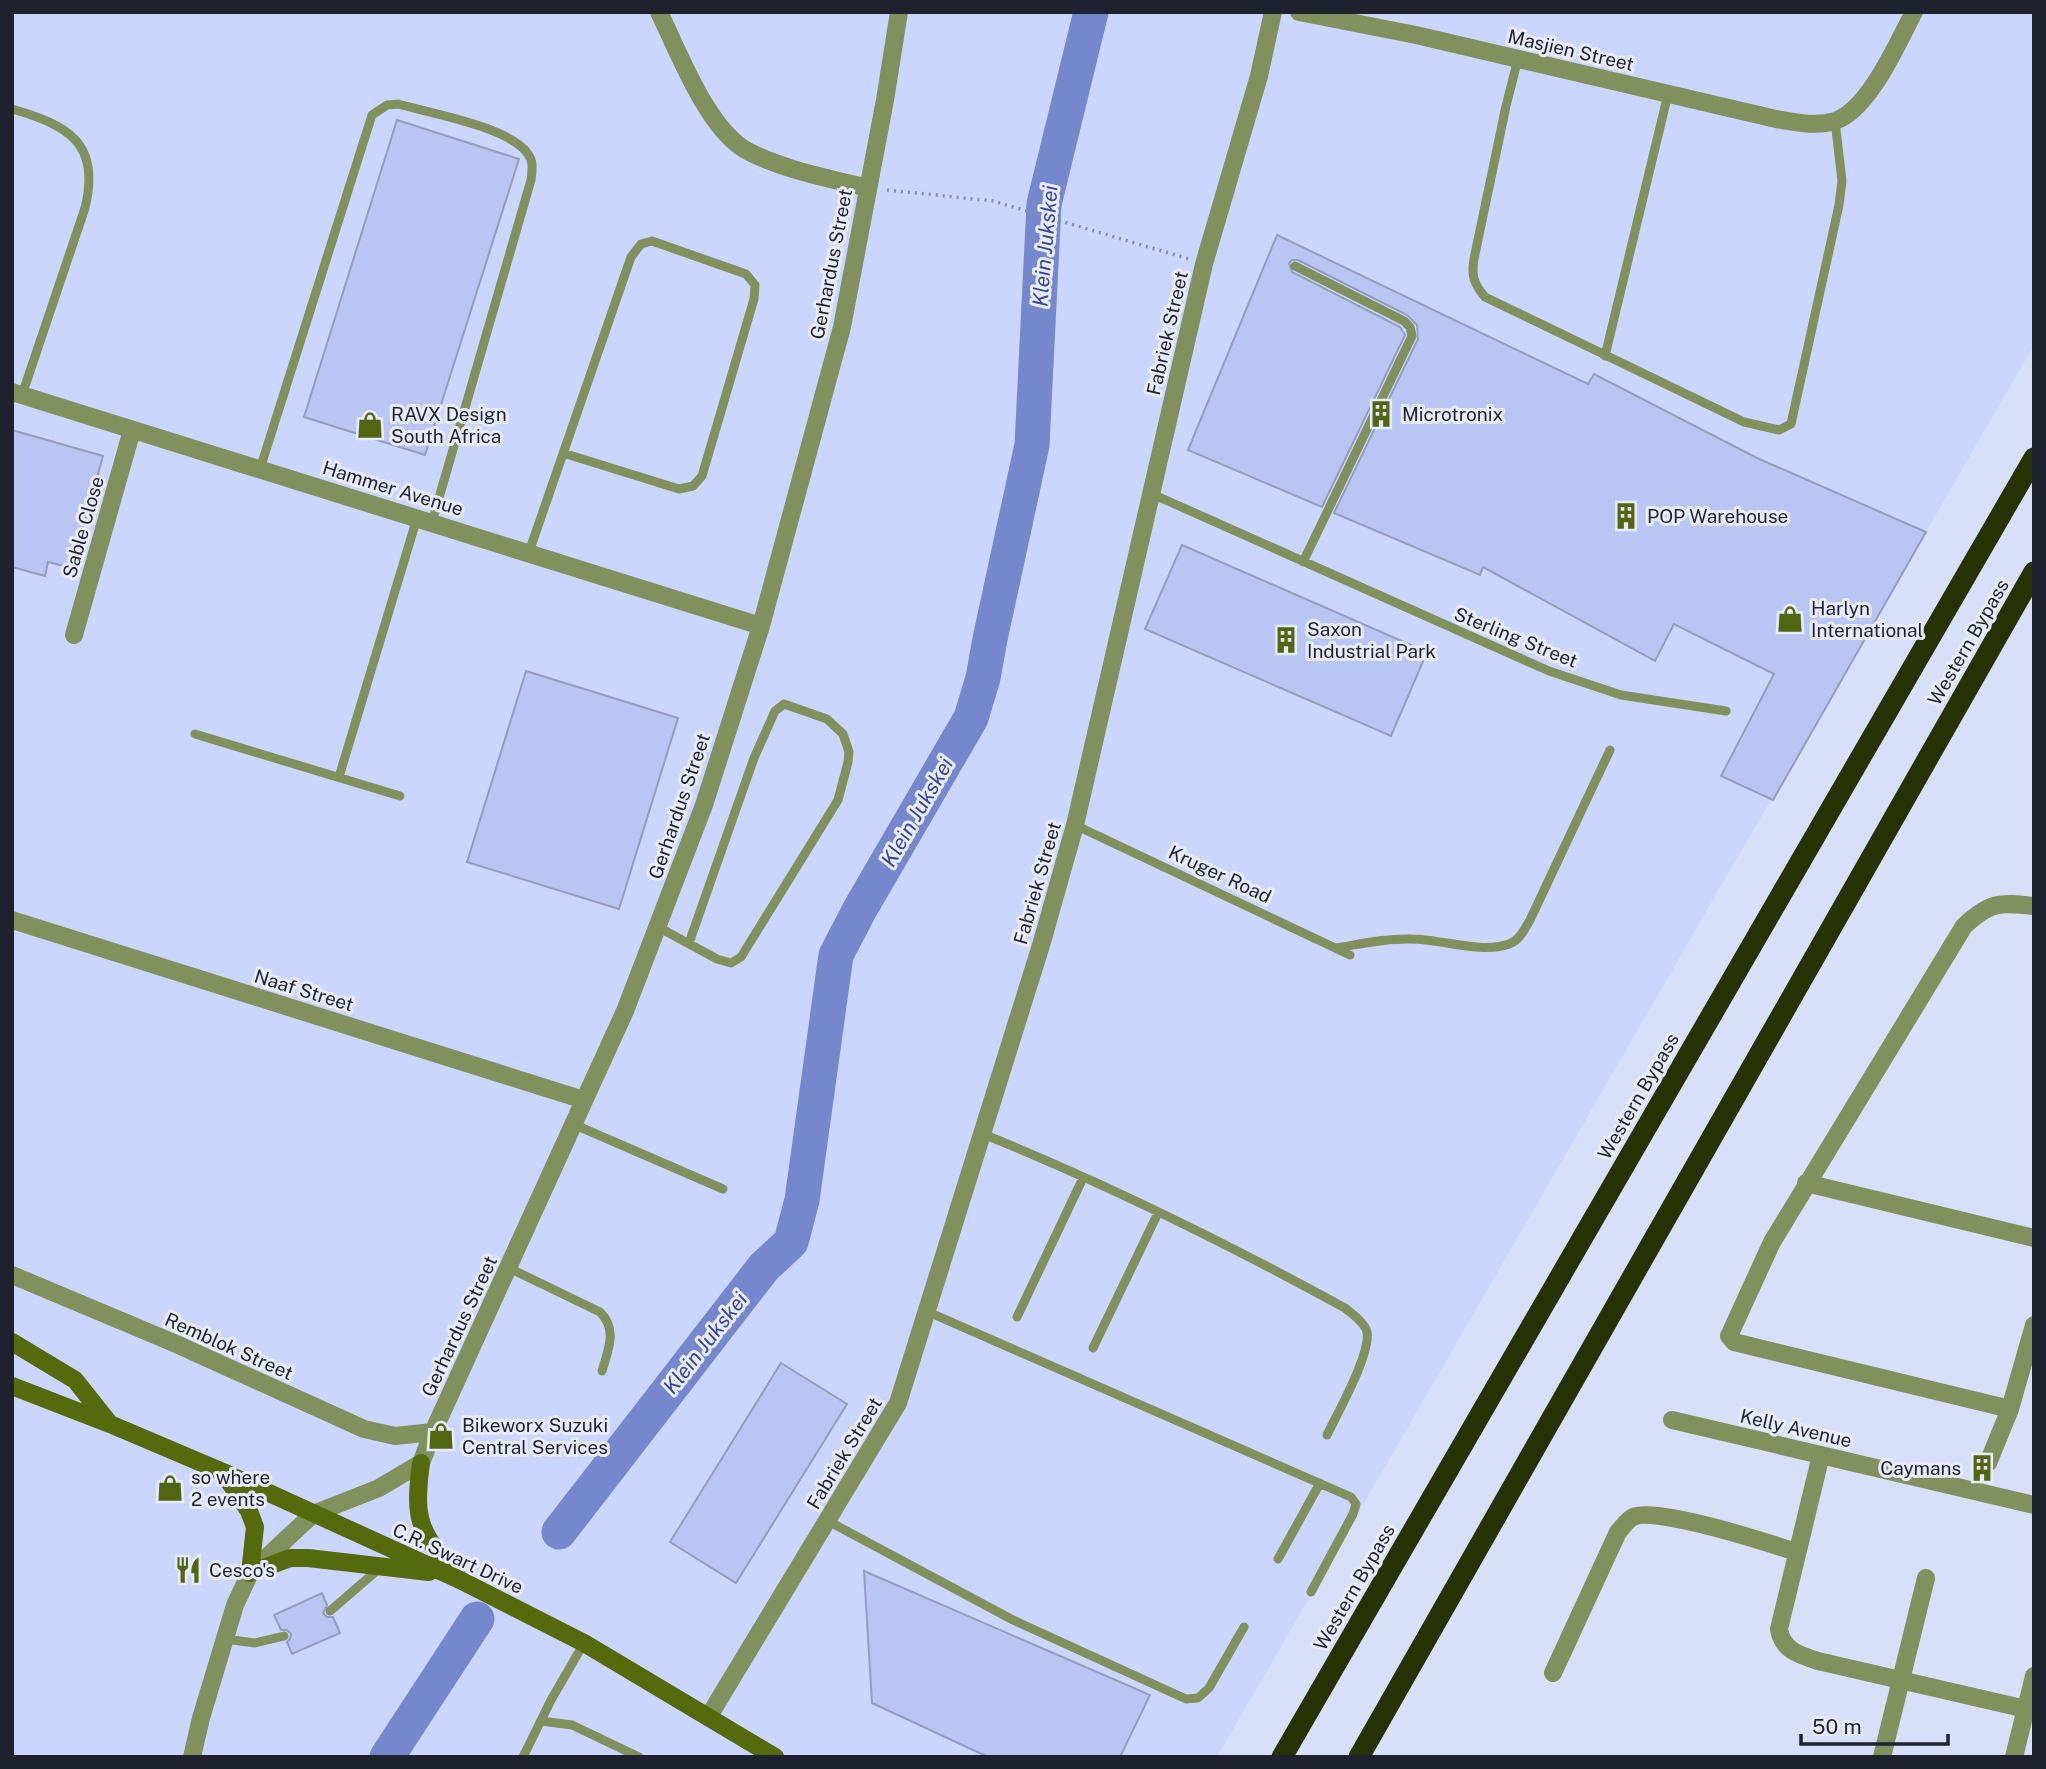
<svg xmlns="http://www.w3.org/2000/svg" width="2046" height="1769" font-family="'Public Sans',sans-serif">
<rect width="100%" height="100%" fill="#d7dff9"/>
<!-- built -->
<path fill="#cbd6fe" d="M12 12H2034V345L1217 1757H12Z"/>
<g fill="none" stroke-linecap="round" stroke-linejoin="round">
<!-- river -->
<path stroke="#7587cd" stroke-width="35" d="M559 1532 764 1267 791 1242 802 1200 836 955 860 909 971 718 983 678 990 639 1032 445 1044 204 1091 12
M387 1757 477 1619"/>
</g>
<!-- building -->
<path fill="#b9c6f3" stroke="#949dbc" stroke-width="2" d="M397 120 519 159 425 455 304 417Z
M1277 235 1588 384 1594 374 1757 458 1926 532 1773 800 1721 776 1774 674 1674 624 1655 661 1483 567 1480 575 1334 513 1418 339 1417 325 1407 315 1298 260H1292L1289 263 1292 272 1400 327 1405 335 1322 507 1188 450Z
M12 430 103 456 72 568 48 562 45 576 12 567Z
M1182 545 1427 652 1391 736 1145 629Z
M526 671 678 718 619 909 467 862Z
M781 1363 847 1404 736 1583 670 1542Z
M864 1571 1150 1695 1120 1757H988L872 1703Z
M322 1593 327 1605 323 1613 327 1617H333L340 1633 292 1654 287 1642 290 1639 291 1634 287 1630H281L274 1615Z"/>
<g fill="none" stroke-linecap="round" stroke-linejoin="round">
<!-- path -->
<path stroke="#888ea2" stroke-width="3.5" stroke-dasharray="2 5" stroke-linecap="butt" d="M887 190 993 201 1189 259"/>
<!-- lane -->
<path stroke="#81915d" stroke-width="9" d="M1518 59 1506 106 1474 259C1471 276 1474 284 1485 297L1744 422 1779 430 1791 424 1839 205 1842 181 1835 121
M12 109C68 125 101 143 85 208L22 395
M1295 266 1404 321 1410 327 1412 336 1303 562
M1605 356 1668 94
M260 469 372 115 387 105 398 104C430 113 510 127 528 154 534 162 532 171 531 180L432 522
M1150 493 1549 671 1621 695 1726 711
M529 552 631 257 641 244 652 241 746 274 755 285 754 299 702 476 693 486 679 489 563 453
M195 734 400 796
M339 777 417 518
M1075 825 1350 955
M658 927 717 959 731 963 741 957 838 800 848 762 849 752 843 734 827 719 784 704 775 711 754 758 689 943
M1336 948C1361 944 1386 938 1411 939 1440 939 1483 954 1509 944 1520 940 1524 930 1530 920L1610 750
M573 1124 723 1189
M983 1134C1107 1184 1228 1244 1345 1308 1352 1314 1365 1323 1367 1332 1371 1354 1337 1414 1327 1435
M509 1268 600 1312C618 1330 608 1350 602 1371
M926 1311 1351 1497 1356 1504 1353 1514 1311 1592
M1017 1317 1083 1178
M1093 1348 1158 1213
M828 1521 1013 1620 1186 1699 1198 1698 1209 1688 1244 1627
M1278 1559 1320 1483
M330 1611 381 1567
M225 1639 255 1643 284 1636
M541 1721 572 1725 639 1757
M523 1757 551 1700 584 1643"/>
<!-- street -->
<path stroke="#81915d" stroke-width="18" d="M659 12C679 53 706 125 744 149 776 168 832 179 868 188
M1299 12 1416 35 1776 119C1795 122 1816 127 1835 121 1869 110 1898 42 1914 12
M12 392 761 626
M74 635 132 430
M12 920 584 1100
M1806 1183 2034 1238
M12 1275 174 1343 364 1429 395 1436 433 1432
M2010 1409 1734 1342 1729 1336 1772 1242 1964 926C1990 902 1999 902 2034 906
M1672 1420 2034 1505
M1821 1455 1779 1629C1782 1650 1799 1655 1818 1661L2026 1709
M1988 1463 2010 1409 2034 1325
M1553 1673 1618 1532C1622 1528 1628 1519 1633 1517 1655 1506 1769 1543 1796 1552
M709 1716 898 1403 1042 942 1075 825 1204 264 1259 76 1273 12
M192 1757 201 1718 235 1605 250 1573 313 1514 379 1488 421 1463 433 1432 625 1011 704 805 761 626 842 327 885 100 899 12
M1882 1757 1926 1578
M2014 1757 2034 1676"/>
<!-- secondary -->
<path stroke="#556a0c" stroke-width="18" d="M12 1342 75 1380 110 1424
M12 1386 110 1424 223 1472 460 1580 584 1643 775 1757
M421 1463C413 1523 420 1531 457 1576
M224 1474 249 1511 255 1527 250 1573 290 1558H308L429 1572"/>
<!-- highway -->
<path stroke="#263104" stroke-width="21" d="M1282 1757 2034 458
M1359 1757 2034 572"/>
</g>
<!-- icons -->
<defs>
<symbol id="building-bare" viewBox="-9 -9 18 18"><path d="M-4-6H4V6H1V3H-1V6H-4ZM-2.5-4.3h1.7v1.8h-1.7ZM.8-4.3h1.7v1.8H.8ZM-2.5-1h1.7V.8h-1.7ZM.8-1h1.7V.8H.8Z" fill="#526612" stroke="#e8ecfa" stroke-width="2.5" paint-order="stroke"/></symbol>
<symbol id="shop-bare" viewBox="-9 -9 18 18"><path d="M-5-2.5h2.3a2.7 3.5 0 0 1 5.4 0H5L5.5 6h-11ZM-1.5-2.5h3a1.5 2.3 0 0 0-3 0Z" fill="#526612" stroke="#e8ecfa" stroke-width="2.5" paint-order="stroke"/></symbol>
<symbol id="restaurant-bare" viewBox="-9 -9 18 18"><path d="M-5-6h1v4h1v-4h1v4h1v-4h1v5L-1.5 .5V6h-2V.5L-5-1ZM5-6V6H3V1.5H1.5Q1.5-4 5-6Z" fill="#526612" stroke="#e8ecfa" stroke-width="2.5" paint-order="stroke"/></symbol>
</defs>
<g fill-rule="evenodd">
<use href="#building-bare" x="1362" y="395" width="38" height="38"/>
<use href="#shop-bare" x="351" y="406" width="38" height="38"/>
<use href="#building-bare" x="1607" y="497" width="38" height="38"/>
<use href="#shop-bare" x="1771" y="600" width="38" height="38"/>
<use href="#building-bare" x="1267" y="621" width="38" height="38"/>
<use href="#shop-bare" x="422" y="1417" width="38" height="38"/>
<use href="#building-bare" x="1963" y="1449" width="38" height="38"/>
<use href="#shop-bare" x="151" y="1469" width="38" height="38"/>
<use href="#restaurant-bare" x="169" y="1551" width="38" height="38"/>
</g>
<g text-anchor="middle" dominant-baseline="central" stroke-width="6" stroke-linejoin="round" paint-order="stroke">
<!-- street labels -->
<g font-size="19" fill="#1e222e" stroke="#e8ecfa">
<text transform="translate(1571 50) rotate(13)">Masjien Street</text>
<text transform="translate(831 264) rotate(-79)">Gerhardus Street</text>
<text transform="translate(1167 333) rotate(-77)">Fabriek Street</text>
<text transform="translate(393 488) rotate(17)">Hammer Avenue</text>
<text transform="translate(83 527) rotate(-74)">Sable Close</text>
<text transform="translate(1516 637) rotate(22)">Sterling Street</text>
<text transform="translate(1968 642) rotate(-60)">Western Bypass</text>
<text transform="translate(679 806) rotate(-71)">Gerhardus Street</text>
<text transform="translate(1220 874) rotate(25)">Kruger Road</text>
<text transform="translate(1037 883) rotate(-74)">Fabriek Street</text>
<text transform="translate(304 990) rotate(17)">Naaf Street</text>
<text transform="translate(1638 1096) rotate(-60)">Western Bypass</text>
<text transform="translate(459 1326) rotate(-65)">Gerhardus Street</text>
<text transform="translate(229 1346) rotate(24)">Remblok Street</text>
<text transform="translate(1796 1428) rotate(13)">Kelly Avenue</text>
<text transform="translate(844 1453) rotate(-59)">Fabriek Street</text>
<text transform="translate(458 1558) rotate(25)">C.R. Swart Drive</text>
<text transform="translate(1354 1587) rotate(-60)">Western Bypass</text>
</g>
<!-- poi labels -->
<g font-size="19" fill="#1e222e" stroke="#e8ecfa" text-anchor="start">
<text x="391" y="414">RAVX Design<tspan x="391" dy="22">South Africa</tspan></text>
<text x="1402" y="414">Microtronix</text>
<text x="1647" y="516">POP Warehouse</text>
<text x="1811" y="608">Harlyn<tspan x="1811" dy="22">International</tspan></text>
<text x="1307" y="629">Saxon<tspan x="1307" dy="22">Industrial Park</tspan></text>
<text x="462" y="1425">Bikeworx Suzuki<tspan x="462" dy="22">Central Services</tspan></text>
<text x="1961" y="1468" text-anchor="end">Caymans</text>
<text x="191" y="1477">so where<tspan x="191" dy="22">2 events</tspan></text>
<text x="209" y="1570">Cesco's</text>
</g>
<!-- water labels -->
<g font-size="21" font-style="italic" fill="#37469b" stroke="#e8ecfa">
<text transform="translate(1045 246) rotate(-85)">Klein Jukskei</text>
<text transform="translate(917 812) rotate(-60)">Klein Jukskei</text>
<text transform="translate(705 1343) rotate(-52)">Klein Jukskei</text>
</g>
</g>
<!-- border -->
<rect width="2046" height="1769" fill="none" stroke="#1e222e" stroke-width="28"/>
<!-- scale -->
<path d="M1801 1734v10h147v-10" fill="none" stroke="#1e222e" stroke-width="3.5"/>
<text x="1812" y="1734" font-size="21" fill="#1e222e" stroke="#e8ecfa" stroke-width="5" paint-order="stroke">50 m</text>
</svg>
